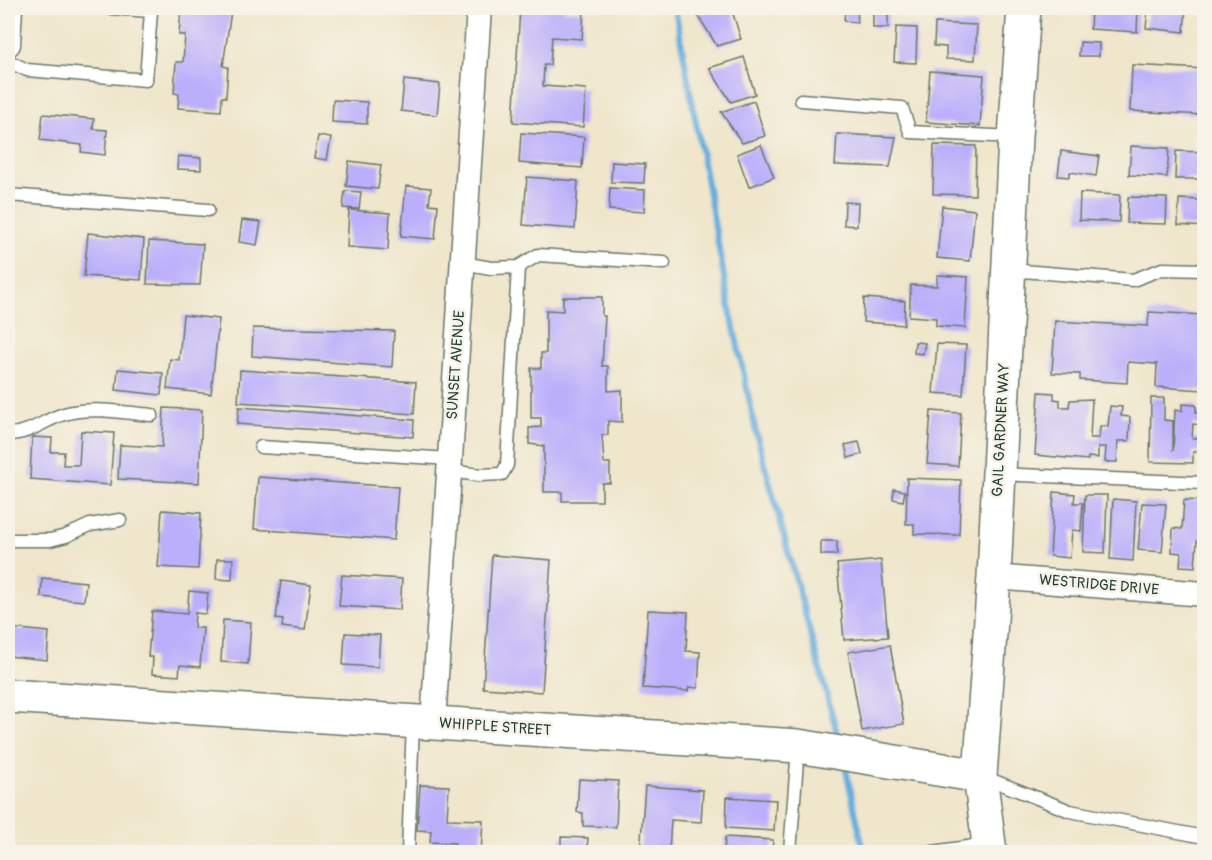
<svg xmlns="http://www.w3.org/2000/svg" width="1212" height="860" font-family="Pangolin,sans-serif">
<rect width="100%" height="100%" fill="#f7f3e8"/>
<filter id="ink" filterUnits="userSpaceOnUse"><feTurbulence type="fractalNoise" baseFrequency=".0167" numOctaves="2"/><feDisplacementMap in="SourceGraphic" scale="12" xChannelSelector="R" yChannelSelector="G"/><feConvolveMatrix kernelMatrix="1 2 1 2 8 2 1 2 1" color-interpolation-filters="sRGB"/></filter>
<filter id="wash" filterUnits="userSpaceOnUse"><feTurbulence type="fractalNoise" baseFrequency=".008" numOctaves="4" result="noise"/><feDisplacementMap in="SourceGraphic" scale="24" xChannelSelector="R" yChannelSelector="G"/><feGaussianBlur stdDeviation="1.35" result="paint"/><feColorMatrix in="noise" values="0 0 0 0 0 0 0 0 0 0 0 0 0 0 0 0 0 1.4 0 .05"/><feComposite in="paint" operator="in"/></filter>
<g filter="url(#wash)">
<rect width="100%" height="100%" fill="#efe6cb"/>
<g fill="none" stroke-linecap="round" stroke-linejoin="round">
<!-- stream -->
<path stroke="#66addd" stroke-width="6" d="M675 8 729 304 756 432 840 744
M845 765 864 852"/>
</g>
<g id="blocks">
<!-- building -->
<path fill="#bbaffb" d="M181 8H226L231 11 223 66 228 67 226 97H222L221 111 178 108 179 94 174 93 176 62H183L185 35H179Z
M520 8H564V10L584 11 582 39 552 37 550 65H544L543 86 586 89 583 127 513 122Z
M719 8H731L741 39 717 46 697 14Z
M845 8H858L857 22 844 21Z
M873 8H888V28H873Z
M1091 8H1138L1137 32 1090 29Z
M1148 8H1186L1184 32 1146 28Z
M935 23 977 25 975 60 946 59V47L934 46Z
M896 27 917 28 916 63 894 62Z
M1080 42 1099 43V56H1079Z
M744 57 755 94 731 102 709 68Z
M1132 65 1204 69V115L1130 111Z
M930 71 984 75 980 126 926 122Z
M404 80 440 84 437 115 401 111Z
M333 100 367 102V124L332 122Z
M754 101 765 136 742 143 721 112Z
M43 114 94 119 93 129 107 130 105 155 81 152 82 145 40 140Z
M521 133 584 137 582 168 519 163Z
M837 134 896 137 890 167 835 165Z
M318 136 331 138 327 160 314 158Z
M761 145 774 177 749 187 737 154Z
M934 145 976 146 975 195 933 194Z
M1131 146 1169 148 1167 177 1129 175Z
M1061 151 1099 156 1096 176 1070 172 1069 177 1058 176Z
M1176 151 1204 152V179H1175Z
M178 156 201 158V170L177 169Z
M349 161 381 165 378 189 346 186Z
M612 162 645 164 644 183 611 182Z
M527 177 578 181 575 229 523 225Z
M406 186 431 188 429 204 438 205 435 239 401 236Z
M610 188 645 190 644 212 609 210Z
M345 191 361 192 359 209 343 208Z
M1080 193 1120 195 1119 222 1079 220Z
M1128 197 1167 198 1166 224 1127 223Z
M1179 199 1204 200V227L1178 225Z
M845 202 858 203 857 226 844 225Z
M942 206 975 210 970 261 937 258Z
M349 210 390 213 388 250 347 247Z
M242 220 261 222 257 245 239 242Z
M88 233 144 239 141 280 84 276Z
M149 241 203 244 200 285 147 284Z
M937 275 968 277 965 328 936 326V318L909 316 911 285 937 286Z
M563 297H602V316H605L602 366H608V391L622 390V422L608 421V435H602L604 463H610V483H602V501H562V492H544V446L529 444V428L541 427V418H531V368H541V353H546V310L563 311Z
M864 298 905 301 904 325 863 322Z
M1149 312 1204 315V390L1156 387 1157 364 1128 362 1127 383 1080 380V374L1052 373 1055 321 1148 326Z
M183 315 219 319 211 394 167 389 170 359 179 360Z
M253 328 394 331 392 367 252 356Z
M915 342 925 343 923 354 914 353Z
M937 344 966 345 963 395 933 393Z
M118 369 163 373 161 395 116 390Z
M240 370 416 382 414 414 238 402Z
M1039 392 1054 393V399L1060 400V407H1069L1070 400 1092 399 1090 438H1099L1100 426H1108L1110 406 1122 407 1121 416 1130 417 1129 441H1118L1117 462H1105L1106 447H1098V458L1088 457V460L1035 455Z
M1151 398H1164V420L1173 421V451L1175 410 1182 411V404L1196 405V412H1202V425L1193 424 1192 438H1200L1199 452H1193V463L1150 462Z
M239 407 414 420 413 437 237 424Z
M164 408 202 410 199 483 118 479 120 445 162 447Z
M931 411 961 413 958 466 927 464Z
M81 431 114 433 110 485 30 479 32 437 52 438 51 452H64L63 465H79Z
M859 442 862 454 848 458 845 445Z
M258 477 398 487 394 540 254 529Z
M907 478 961 480 959 535 914 534V524H906Z
M894 489 905 491 903 501 893 499Z
M1054 492 1075 494 1074 503H1083L1081 531 1072 530 1070 558 1050 556Z
M1085 495H1107L1105 553 1083 552Z
M1113 499 1136 501 1133 561 1110 559Z
M1184 500 1204 501V541H1197L1195 567 1180 566 1181 553 1172 552 1173 528 1182 529Z
M1142 503 1166 504 1162 552 1138 550Z
M162 510 201 513 198 569 158 567Z
M821 541H837V555H821Z
M492 555 551 560 542 692 483 688Z
M217 559H233L232 580 216 579Z
M881 560 888 637 844 640 837 564Z
M342 575 402 579 400 610 339 606Z
M42 578 86 582 84 601 41 597Z
M281 581 311 585 305 630 282 627 283 620 276 619Z
M189 591 208 593 206 614 195 613 194 628H203L200 667 180 665 179 676 152 674 153 657H148L152 611 187 614Z
M648 610 688 612 686 651 700 652 698 688 689 687 688 691 643 688Z
M223 620 251 622 248 664 221 662Z
M9 628 49 632 47 660 8 656Z
M345 633 380 635 378 667 343 665Z
M890 645 904 724 862 731 848 652Z
M579 779 618 781 616 827 583 826V813L577 812Z
M420 785 449 786 447 819 483 820 481 852H454L455 843 430 842 431 831 417 830Z
M645 786 703 790 701 822 671 820 669 852H640Z
M727 797 776 800 774 831 726 828Z
M561 837 588 838 587 852H561Z
M725 837 773 840 772 852H724Z"/>
</g>
</g>
<g filter="url(#ink)">
<use href="#blocks" fill-opacity="0" stroke="#687869" stroke-width="1.5"/>
<g fill="none" stroke-linecap="round" stroke-linejoin="round">
<defs>
<path id="lane" d="M8 61 27 70 146 80 151 11 109 8
M801 100 902 108 910 132 1014 137
M8 195 208 210
M463 263 491 268 518 267 538 255 664 263
M1010 270 1133 280 1162 269 1204 270
M8 434C30 434 44 420 64 414 91 406 125 413 152 415
M261 447 450 459
M449 471 480 475 502 474 507 465 518 267
M1000 474 1204 483
M8 540H50L66 536 90 525 120 520
M984 777 1070 811 1204 837
M408 852 413 723
M790 852 798 748
M933 852 988 844"/>
<path id="street" d="M8 44 10 8
M994 577 1204 594
M433 723 479 8"/>
<path id="secondary" d="M8 696 798 746 980 776
M990 852 980 776 994 577 1015 137 1024 8"/>
</defs>
<!-- lane casing -->
<use href="#lane" stroke="#687869" stroke-width="15"/>
<!-- street casing -->
<use href="#street" stroke="#687869" stroke-width="27"/>
<!-- secondary casing -->
<use href="#secondary" stroke="#687869" stroke-width="36"/>
<!-- lane -->
<use href="#lane" stroke="#fff" stroke-width="12"/>
<!-- street -->
<use href="#street" stroke="#fff" stroke-width="24"/>
<!-- secondary -->
<use href="#secondary" stroke="#fff" stroke-width="33"/>
</g>
</g>
<g text-anchor="middle" dominant-baseline="central" stroke-width="5" stroke-linejoin="round" paint-order="stroke">
<!-- street labels -->
<g font-size="15" fill="#1f3d34" stroke="#f7f3e8">
<text transform="translate(456 365) rotate(-86)">SUNSET AVENUE</text>
<text transform="translate(1001 430) rotate(-87)">GAIL GARDNER WAY</text>
<text transform="translate(1099 585) rotate(5)">WESTRIDGE DRIVE</text>
<text transform="translate(495 727) rotate(4)">WHIPPLE STREET</text>
</g>
</g>
<!-- margin -->
<rect width="1212" height="860" fill="none" stroke="#f7f3e8" stroke-width="30"/>
</svg>
